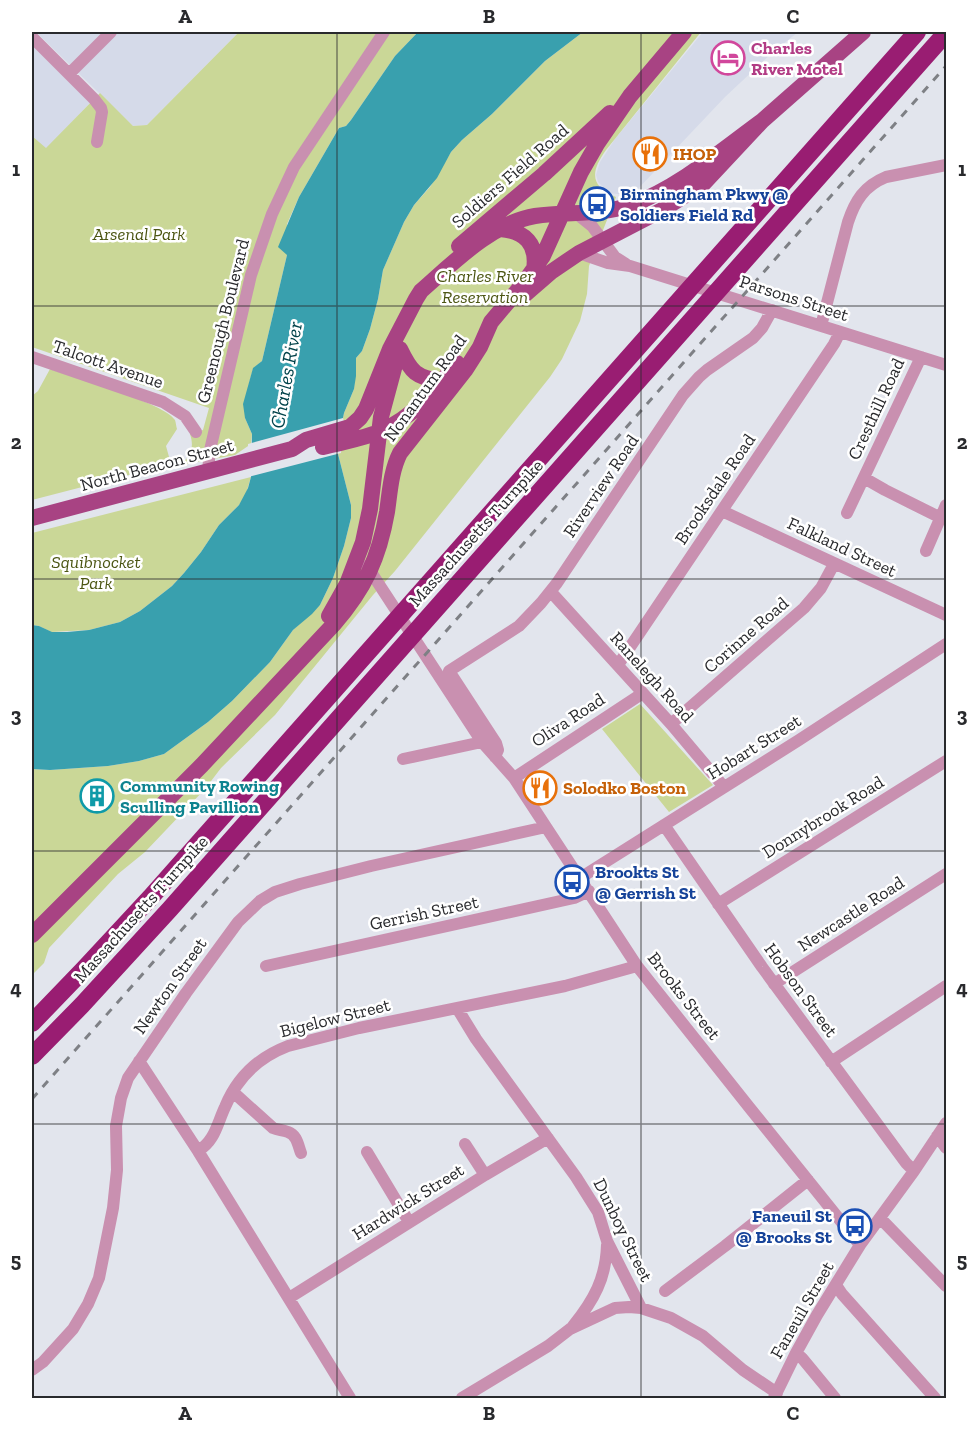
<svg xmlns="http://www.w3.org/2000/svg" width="978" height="1430" font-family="'Zilla Slab',serif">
<rect width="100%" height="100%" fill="#e2e5ed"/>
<!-- built -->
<path fill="#d5dae9" d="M36 32H239L147 125 133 126Z
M703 32H798L772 53 725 97 635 192 626 195 609 193 598 182 596 175 600 162 615 139Z
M32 45 90 103 46 149 32 136Z"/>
<!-- green -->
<path fill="#cad797" d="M239 32H418L395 56 351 120 346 126 339 128 299 197 287 224V255L262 361 253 369 249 383 245 418 252 434 251 444 235 455 176 466C190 460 195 449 190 434L203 430 209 408 32 347V136L46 148 100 93 133 126 147 125Z
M583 32H701L606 150C591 171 589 186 616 197L589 266 587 294 580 321 562 359 550 377 395 571 373 595 275 715 221 768 205 789 145 852 118 874 49 948 44 963 32 975V769L50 770 108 766 139 761 164 754 208 722 232 701 270 662 293 630 320 605 333 578 344 546 351 518V505L338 454 339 437 344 413 354 389 356 358 362 351 370 329 378 299 383 270 404 222 414 205 430 187 451 152 462 140 492 114 545 61Z
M50 369C72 377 165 403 175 420 176 423 176 426 177 429L166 446 171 464 32 500V396L38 391Z
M251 477 245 497 239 505 219 525 201 552 184 573 172 586 140 611 120 622 89 630 51 632 39 626 32 625V533Z
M640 704 713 785 669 812 602 729Z"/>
<!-- water -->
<path fill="#39a0ae" d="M418 32H583L545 61 492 114 462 140 451 152 437 178 414 205 404 222 383 270 378 299 370 329 362 351 356 358V376L354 389 344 413 339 437 338 454 351 505V518L344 546 333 578 320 605 312 614 293 630 270 662 232 701 208 722 164 754 139 761 108 766 50 770 32 769V625L39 626 52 632H67L89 630 120 622 140 611 172 586 184 573 201 552 219 525 239 505 248 488 251 477 252 434 245 418 243 404 253 368 262 361 287 255 278 247 299 197 339 128 346 126 351 120 395 56Z"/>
<!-- pier -->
<path fill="#e2e5ed" d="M343 418 345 425 342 437 341 453 248 477V444Z"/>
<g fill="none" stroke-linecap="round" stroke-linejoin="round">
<!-- minor -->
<path stroke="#c990b0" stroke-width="12" d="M32 37 94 99 101 108 102 112 97 142
M69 74 111 32
M577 214 592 226 615 257 626 264
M579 253 608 263 630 266 946 365
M821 326 848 222C855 201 864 186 886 177L946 165
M32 357 163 402 185 416 196 432
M208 471 210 450 251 275 272 214 294 167 384 32
M864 478 885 490 941 518
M722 511 946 615
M847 513 921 357
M926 551 946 505
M367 566 482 742 514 778 637 966 749 1107 860 1245
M551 592 671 724 724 787
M618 665 834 344 840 332
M671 724 804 608 821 588 834 564
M495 757 498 750 496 743 449 671 519 626 541 603 557 583 683 395 699 377 707 370 753 338 762 328 772 310
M403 759 482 742
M514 778 643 693
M664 825 762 967 906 1163 914 1171
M580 878 799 740 946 644
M718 904 946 761
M266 966 574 898 589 891
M774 984 946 874
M457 1008 476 1039 576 1177 598 1212 607 1241 641 1308 671 1318 703 1336 743 1370 777 1393
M139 1061 198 1151 350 1398
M831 1062 946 986
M233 1092 273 1128C278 1130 283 1130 288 1132 297 1135 298 1145 301 1153
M937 1136 946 1148
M465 1144 485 1175
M198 1151C215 1141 217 1124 225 1107 237 1078 259 1057 288 1046L359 1028 565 986 637 966
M367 1152 409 1222
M880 1218 946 1286
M836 1285 842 1294 935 1398
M665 1291 725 1246 808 1180
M289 1298 485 1175 548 1138
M573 1326C594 1300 606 1278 607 1245
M796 1353 802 1358 835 1398
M32 1370 43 1362 73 1329 88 1304 99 1278 113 1208 117 1170 116 1126 121 1098 128 1078 186 993 238 922 260 901 275 892 300 884 371 866 546 827
M462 1398 548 1346 570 1329 615 1308 629 1307 641 1308
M774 1398 796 1353 817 1315 860 1245 914 1171 946 1123"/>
<!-- major -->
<path stroke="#a84383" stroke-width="16" d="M500 229C525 231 538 244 534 270
M459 246 544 174 610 113
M521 298 551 272 579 253 662 210 703 184 762 121 863 32
M400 349C411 372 416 378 442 381
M323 447C342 442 363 439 381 431 413 418 436 389 457 363
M32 518 292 449 306 440 350 427 360 418 366 409 390 349 416 299 421 291C453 263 492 223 535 216 567 211 599 216 631 205 678 188 722 150 762 121
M329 616 347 584 363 542 370 509 381 417 399 350
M32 935 202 765 334 624C365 588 379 558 387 512 390 491 391 471 400 453L466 369 480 347 491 322 523 284 543 256 581 172 597 144 630 96 684 32"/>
<!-- highway -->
<path stroke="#991d72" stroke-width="18" d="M32 1023 84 969 150 898 917 32
M32 1056 82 1005 170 909 946 33"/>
<!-- rail -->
<path stroke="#7e8085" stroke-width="3" stroke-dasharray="8 8" stroke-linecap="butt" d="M32 1099 946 66"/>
</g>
<!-- grid -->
<path fill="none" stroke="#292a2d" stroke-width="1.5" stroke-opacity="0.55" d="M337 32V1398M641 32V1398M32 306H946M32 579H946M32 851H946M32 1124H946"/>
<!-- icons -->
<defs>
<symbol id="hotel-ring" viewBox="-11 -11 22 22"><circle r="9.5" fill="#fff" stroke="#d1479c" stroke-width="1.5"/><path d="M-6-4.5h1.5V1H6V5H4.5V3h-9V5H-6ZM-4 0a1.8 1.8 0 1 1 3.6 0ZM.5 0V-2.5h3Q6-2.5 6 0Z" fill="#d1479c"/></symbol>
<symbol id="restaurant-ring" viewBox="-11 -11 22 22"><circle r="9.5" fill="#fff" stroke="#e8710a" stroke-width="1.5"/><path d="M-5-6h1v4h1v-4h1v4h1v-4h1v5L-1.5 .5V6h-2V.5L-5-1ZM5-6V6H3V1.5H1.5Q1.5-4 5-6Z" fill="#e8710a"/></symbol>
<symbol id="bus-ring" viewBox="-11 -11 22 22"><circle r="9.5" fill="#fff" stroke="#1a4fb4" stroke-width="1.5"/><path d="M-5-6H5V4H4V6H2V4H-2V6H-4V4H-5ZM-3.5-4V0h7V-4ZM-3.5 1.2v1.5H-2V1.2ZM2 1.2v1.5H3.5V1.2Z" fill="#1a4fb4"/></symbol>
<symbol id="building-ring" viewBox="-11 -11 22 22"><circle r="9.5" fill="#fff" stroke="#0f9aa8" stroke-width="1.5"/><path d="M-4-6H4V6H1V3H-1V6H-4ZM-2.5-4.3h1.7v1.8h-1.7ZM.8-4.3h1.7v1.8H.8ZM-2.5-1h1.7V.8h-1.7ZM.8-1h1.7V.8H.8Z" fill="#0f9aa8"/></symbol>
</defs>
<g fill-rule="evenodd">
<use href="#hotel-ring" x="709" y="39" width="38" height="38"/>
<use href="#restaurant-ring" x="631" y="135" width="38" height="38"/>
<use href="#bus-ring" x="578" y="185" width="38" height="38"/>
<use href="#restaurant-ring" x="521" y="769" width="38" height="38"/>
<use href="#building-ring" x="78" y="777" width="38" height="38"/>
<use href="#bus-ring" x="553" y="863" width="38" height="38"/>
<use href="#bus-ring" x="836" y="1207" width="38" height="38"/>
</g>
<g text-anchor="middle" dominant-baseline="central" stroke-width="5" stroke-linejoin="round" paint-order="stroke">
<!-- hotel labels -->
<g font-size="18" font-weight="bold" fill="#b23c85" stroke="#fff" text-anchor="start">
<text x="751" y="48">Charles<tspan x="751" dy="21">River Motel</tspan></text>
</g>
<!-- food labels -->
<g font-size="18" font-weight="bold" fill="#c56008" stroke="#fff" text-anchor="start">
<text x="673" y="154">IHOP</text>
<text x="563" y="788">Solodko Boston</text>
</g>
<!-- street labels -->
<g font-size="18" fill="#292a2d" stroke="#fff">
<text transform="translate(510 176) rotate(-41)">Soldiers Field Road</text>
<text transform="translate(794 298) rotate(18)">Parsons Street</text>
<text transform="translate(223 321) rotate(-76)">Greenough Boulevard</text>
<text transform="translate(108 364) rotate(19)">Talcott Avenue</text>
<text transform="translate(425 388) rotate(-54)">Nonantum Road</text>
<text transform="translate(876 409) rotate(-65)">Cresthill Road</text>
<text transform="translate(157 465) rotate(-15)">North Beacon Street</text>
<text transform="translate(601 486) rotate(-56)">Riverview Road</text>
<text transform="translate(715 489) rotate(-56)">Brooksdale Road</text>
<text transform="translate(476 533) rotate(-48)">Massachusetts Turnpike</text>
<text transform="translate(842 547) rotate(25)">Falkland Street</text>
<text transform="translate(746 635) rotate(-41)">Corinne Road</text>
<text transform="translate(652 677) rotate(48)">Ranelegh Road</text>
<text transform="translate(568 720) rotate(-33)">Oliva Road</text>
<text transform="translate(754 747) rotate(-32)">Hobart Street</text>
<text transform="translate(823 817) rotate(-32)">Donnybrook Road</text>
<text transform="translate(141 909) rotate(-48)">Massachusetts Turnpike</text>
<text transform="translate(424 913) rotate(-12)">Gerrish Street</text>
<text transform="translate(851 914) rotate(-33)">Newcastle Road</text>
<text transform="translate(170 986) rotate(-55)">Newton Street</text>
<text transform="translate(801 990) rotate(54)">Hobson Street</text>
<text transform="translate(684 996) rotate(52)">Brooks Street</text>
<text transform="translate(335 1018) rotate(-14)">Bigelow Street</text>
<text transform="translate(408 1202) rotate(-32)">Hardwick Street</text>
<text transform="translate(623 1230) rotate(64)">Dunboy Street</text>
<text transform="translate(802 1310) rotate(-60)">Faneuil Street</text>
</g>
<!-- transit labels -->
<g font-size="18" font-weight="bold" fill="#164399" stroke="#fff" text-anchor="start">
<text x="620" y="194">Birmingham Pkwy @<tspan x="620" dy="21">Soldiers Field Rd</tspan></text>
<text x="595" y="872">Brookts St<tspan x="595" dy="21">@ Gerrish St</tspan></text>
<text x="832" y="1216" text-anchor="end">Faneuil St<tspan x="832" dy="21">@ Brooks St</tspan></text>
</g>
<!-- park labels -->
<g font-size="18" font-style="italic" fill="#4c5613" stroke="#fff">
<text x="139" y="234">Arsenal Park</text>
<text x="485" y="276">Charles River<tspan x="485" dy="21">Reservation</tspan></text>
<text x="96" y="562">Squibnocket<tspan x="96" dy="21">Park</tspan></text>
</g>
<!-- culture labels -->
<g font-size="18" font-weight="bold" fill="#0d838f" stroke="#fff" text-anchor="start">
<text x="120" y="786">Community Rowing<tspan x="120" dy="21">Sculling Pavillion</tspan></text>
</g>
<!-- water labels -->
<g font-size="20" font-style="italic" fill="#01424a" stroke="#fff">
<text transform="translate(286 375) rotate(-80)">Charles River</text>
</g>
</g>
<!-- border -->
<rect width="978" height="1430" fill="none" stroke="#ffffff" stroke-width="66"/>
<rect x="33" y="33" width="912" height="1364" fill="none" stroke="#292a2d" stroke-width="2"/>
<g font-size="20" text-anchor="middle" font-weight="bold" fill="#292a2d">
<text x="185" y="23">A</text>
<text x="489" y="23">B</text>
<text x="793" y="23">C</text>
<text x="16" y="176">1</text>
<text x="962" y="176">1</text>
<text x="16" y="449">2</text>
<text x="962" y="449">2</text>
<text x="16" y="722">3</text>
<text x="962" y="722">3</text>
<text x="16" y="995">4</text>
<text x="962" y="995">4</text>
<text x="16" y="1267">5</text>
<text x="962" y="1267">5</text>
<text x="185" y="1420">A</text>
<text x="489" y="1420">B</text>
<text x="793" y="1420">C</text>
</g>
</svg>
